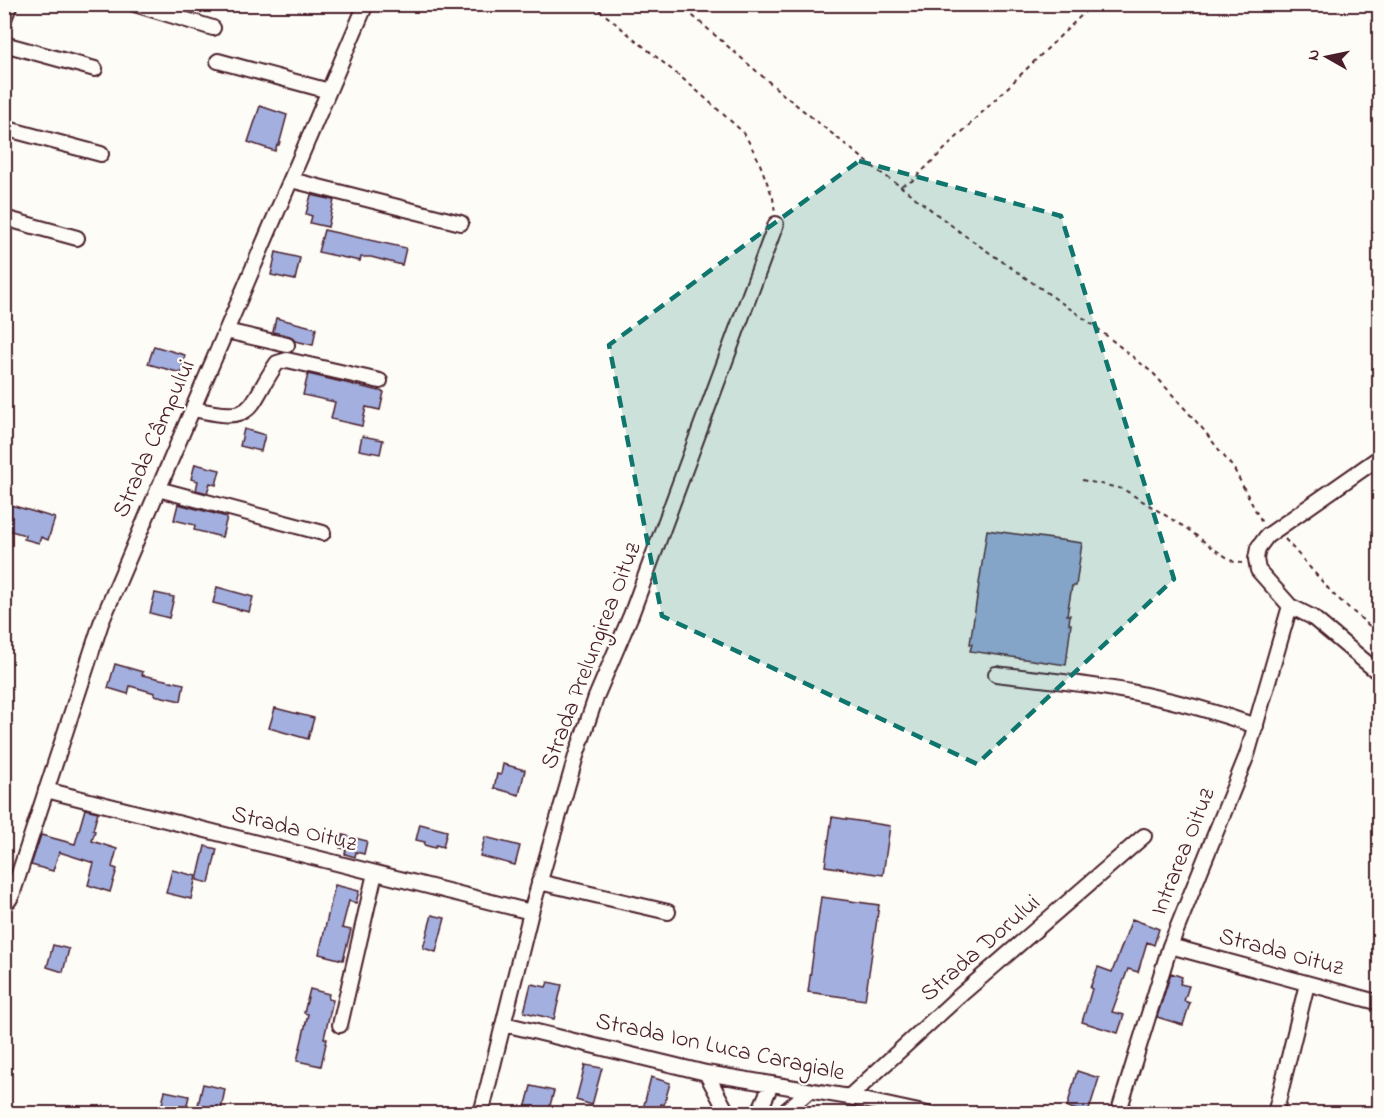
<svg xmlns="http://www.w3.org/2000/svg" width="1384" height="1118" font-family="'Indie Flower',sans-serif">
<rect width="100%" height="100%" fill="#fdfcf7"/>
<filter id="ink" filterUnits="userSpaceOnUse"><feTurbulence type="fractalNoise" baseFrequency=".0167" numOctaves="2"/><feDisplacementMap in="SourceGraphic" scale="12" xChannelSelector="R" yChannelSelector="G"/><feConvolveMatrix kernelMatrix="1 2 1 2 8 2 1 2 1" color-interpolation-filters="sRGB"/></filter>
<g filter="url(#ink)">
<!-- building -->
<path fill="#a2afdf" stroke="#4a1f2b" stroke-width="1.5" d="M260 106 287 115 279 145H277L275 151 248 142Z
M311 195 334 200 328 227 310 223 312 216 306 214Z
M324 230 406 248 402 265 371 257H361L360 261 318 252Z
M276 252 300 258 295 280 271 275Z
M276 318 316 328 313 345 295 341 290 336 273 332Z
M154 346 185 355 181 373 148 364Z
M308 374 384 392 380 410 366 407 362 426 331 419 335 402 303 395Z
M244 429 265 435 261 451 240 446Z
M362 436 383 440 380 454 359 450Z
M195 464 220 470 216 485 210 483 207 493 196 490 198 481 191 479Z
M4 503 55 518 48 540 41 537 39 543 24 539 25 535 4 529Z
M178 504 227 517 222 537 194 530 195 525 174 520Z
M987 530 1082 543 1076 586H1072L1067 615H1070L1069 624H1071L1066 665 970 651 972 644H970Z
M217 587 253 597 249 612 213 603Z
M155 593 174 597 169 618 150 613Z
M115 664 143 672 142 675 184 684 181 701 154 695 155 693 130 686 128 694 108 688Z
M275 708 314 718 308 739 269 728Z
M503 764 525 770 519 795 494 788 497 774 501 775Z
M85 809 98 812 93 830 95 831 92 841 117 849 112 867 117 869 110 892 88 885 94 863 59 852 53 871 31 865 41 835 75 844Z
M832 817 890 826 883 875 825 866Z
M420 824 447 831 443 847 436 845 435 848 424 845 425 842 416 840Z
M343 835 367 841 364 854 356 852 355 857 345 854 346 849 340 848Z
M485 837 520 846 515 865 480 856Z
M205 846 217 849 209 883 197 880Z
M172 870 196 876 191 899 166 893Z
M335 885 359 891 356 903 349 901 342 928 351 930 343 960 319 954Z
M821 897 879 905 865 1000 808 992Z
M432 915 445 918 436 952 423 948Z
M1132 919 1159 929 1154 945 1147 942 1138 972 1128 969 1112 1012 1124 1015 1118 1033 1082 1022 1092 989 1090 988 1098 967 1112 972Z
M53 945 69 949 63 972 47 967Z
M1171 973 1182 977 1180 984 1189 986 1184 1001 1190 1003 1183 1025 1157 1017Z
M548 982 562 985 554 1019 524 1012 531 984 546 987Z
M310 989 329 994 328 999 333 1000 324 1038 327 1039 321 1066 297 1061 308 1014 304 1013Z
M585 1065 602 1068 592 1105 576 1100Z
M1077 1071 1099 1078 1088 1113 1067 1107Z
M651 1077 670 1083 664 1105 661 1104 658 1113H642Z
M203 1084 225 1089 221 1110 198 1105Z
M531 1086 554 1091 548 1113 525 1109Z
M165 1091 189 1096 185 1113H160Z"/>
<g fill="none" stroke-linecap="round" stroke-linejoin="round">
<defs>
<path id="minor" d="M134 4 213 28
M4 19 10 4
M4 44 95 69
M218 61 329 91
M4 128 101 154
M291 180 461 223
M4 218 77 238
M226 331 287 345
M194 409C258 424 246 408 277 363L287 360 380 381
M1380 457 1267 536 1258 548 1256 559 1258 570 1290 606 1312 617 1380 674
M158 489 323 533
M996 674C1045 680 1094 684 1141 694 1180 702 1219 713 1256 726
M46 790 531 912
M539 882 668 912
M4 900H9L12 895 101 623 366 4
M1170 946 1380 1003
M504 1024 706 1073 849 1097 928 1114
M340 1025 375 873
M706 1073 728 1114
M849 1097 956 999 1144 836
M481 1114 531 912 576 756 596 697 631 615 776 224
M758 1114 771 1085
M782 1114 809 1091
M1118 1114 1170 946 1247 755 1290 606
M1275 1114 1307 984"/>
</defs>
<!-- minor casing -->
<use href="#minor" stroke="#4a1f2b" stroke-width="18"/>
<!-- path -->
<path stroke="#4a1f2b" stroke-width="2" stroke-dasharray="4.5 4.5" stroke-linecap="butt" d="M592 4 694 88 744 133 758 159 773 198 775 213
M679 4 784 95 881 173 900 186 912 181 1093 4
M900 186 964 235 1092 324 1154 374 1202 428 1234 469 1262 523
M1082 480 1123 489 1186 528 1214 549 1234 562 1242 563
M1285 539 1334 595 1380 635"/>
<!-- minor -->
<use href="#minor" stroke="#fdfcf7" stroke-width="14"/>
</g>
</g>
<!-- marked area -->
<path fill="#0f766e" fill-opacity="0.2" stroke="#0f766e" stroke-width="4.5" stroke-dasharray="12 8" stroke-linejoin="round" d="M859 161 1061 216 1174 579 977 764 662 616 609 345Z"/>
<g text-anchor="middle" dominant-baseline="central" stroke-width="4.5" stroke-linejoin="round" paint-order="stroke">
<!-- street labels -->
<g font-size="24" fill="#4a1f2b" stroke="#fdfcf7">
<text transform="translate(155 439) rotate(-66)">Strada Câmpului</text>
<text transform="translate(592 656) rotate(-69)">Strada Prelungirea Oituz</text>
<text transform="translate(294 830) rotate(14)">Strada Oituz</text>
<text transform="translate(1184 852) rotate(-68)">Intrarea Oituz</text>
<text transform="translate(981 949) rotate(-41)">Strada Dorului</text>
<text transform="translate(1281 953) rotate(15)">Strada Oituz</text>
<text transform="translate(720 1048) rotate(12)">Strada Ion Luca Caragiale</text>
</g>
</g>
<!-- margin -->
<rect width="1384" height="1118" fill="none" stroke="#fdfcf7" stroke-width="24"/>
<rect x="12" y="12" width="1360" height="1094" fill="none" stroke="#4a1f2b" stroke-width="2" filter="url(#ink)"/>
<!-- north arrow -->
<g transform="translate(1327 57) rotate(279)" stroke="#fdfcf7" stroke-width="4.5" paint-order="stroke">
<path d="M0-4.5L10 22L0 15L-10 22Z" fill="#4a1f2b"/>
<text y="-9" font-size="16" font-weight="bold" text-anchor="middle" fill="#4a1f2b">N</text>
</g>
</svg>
